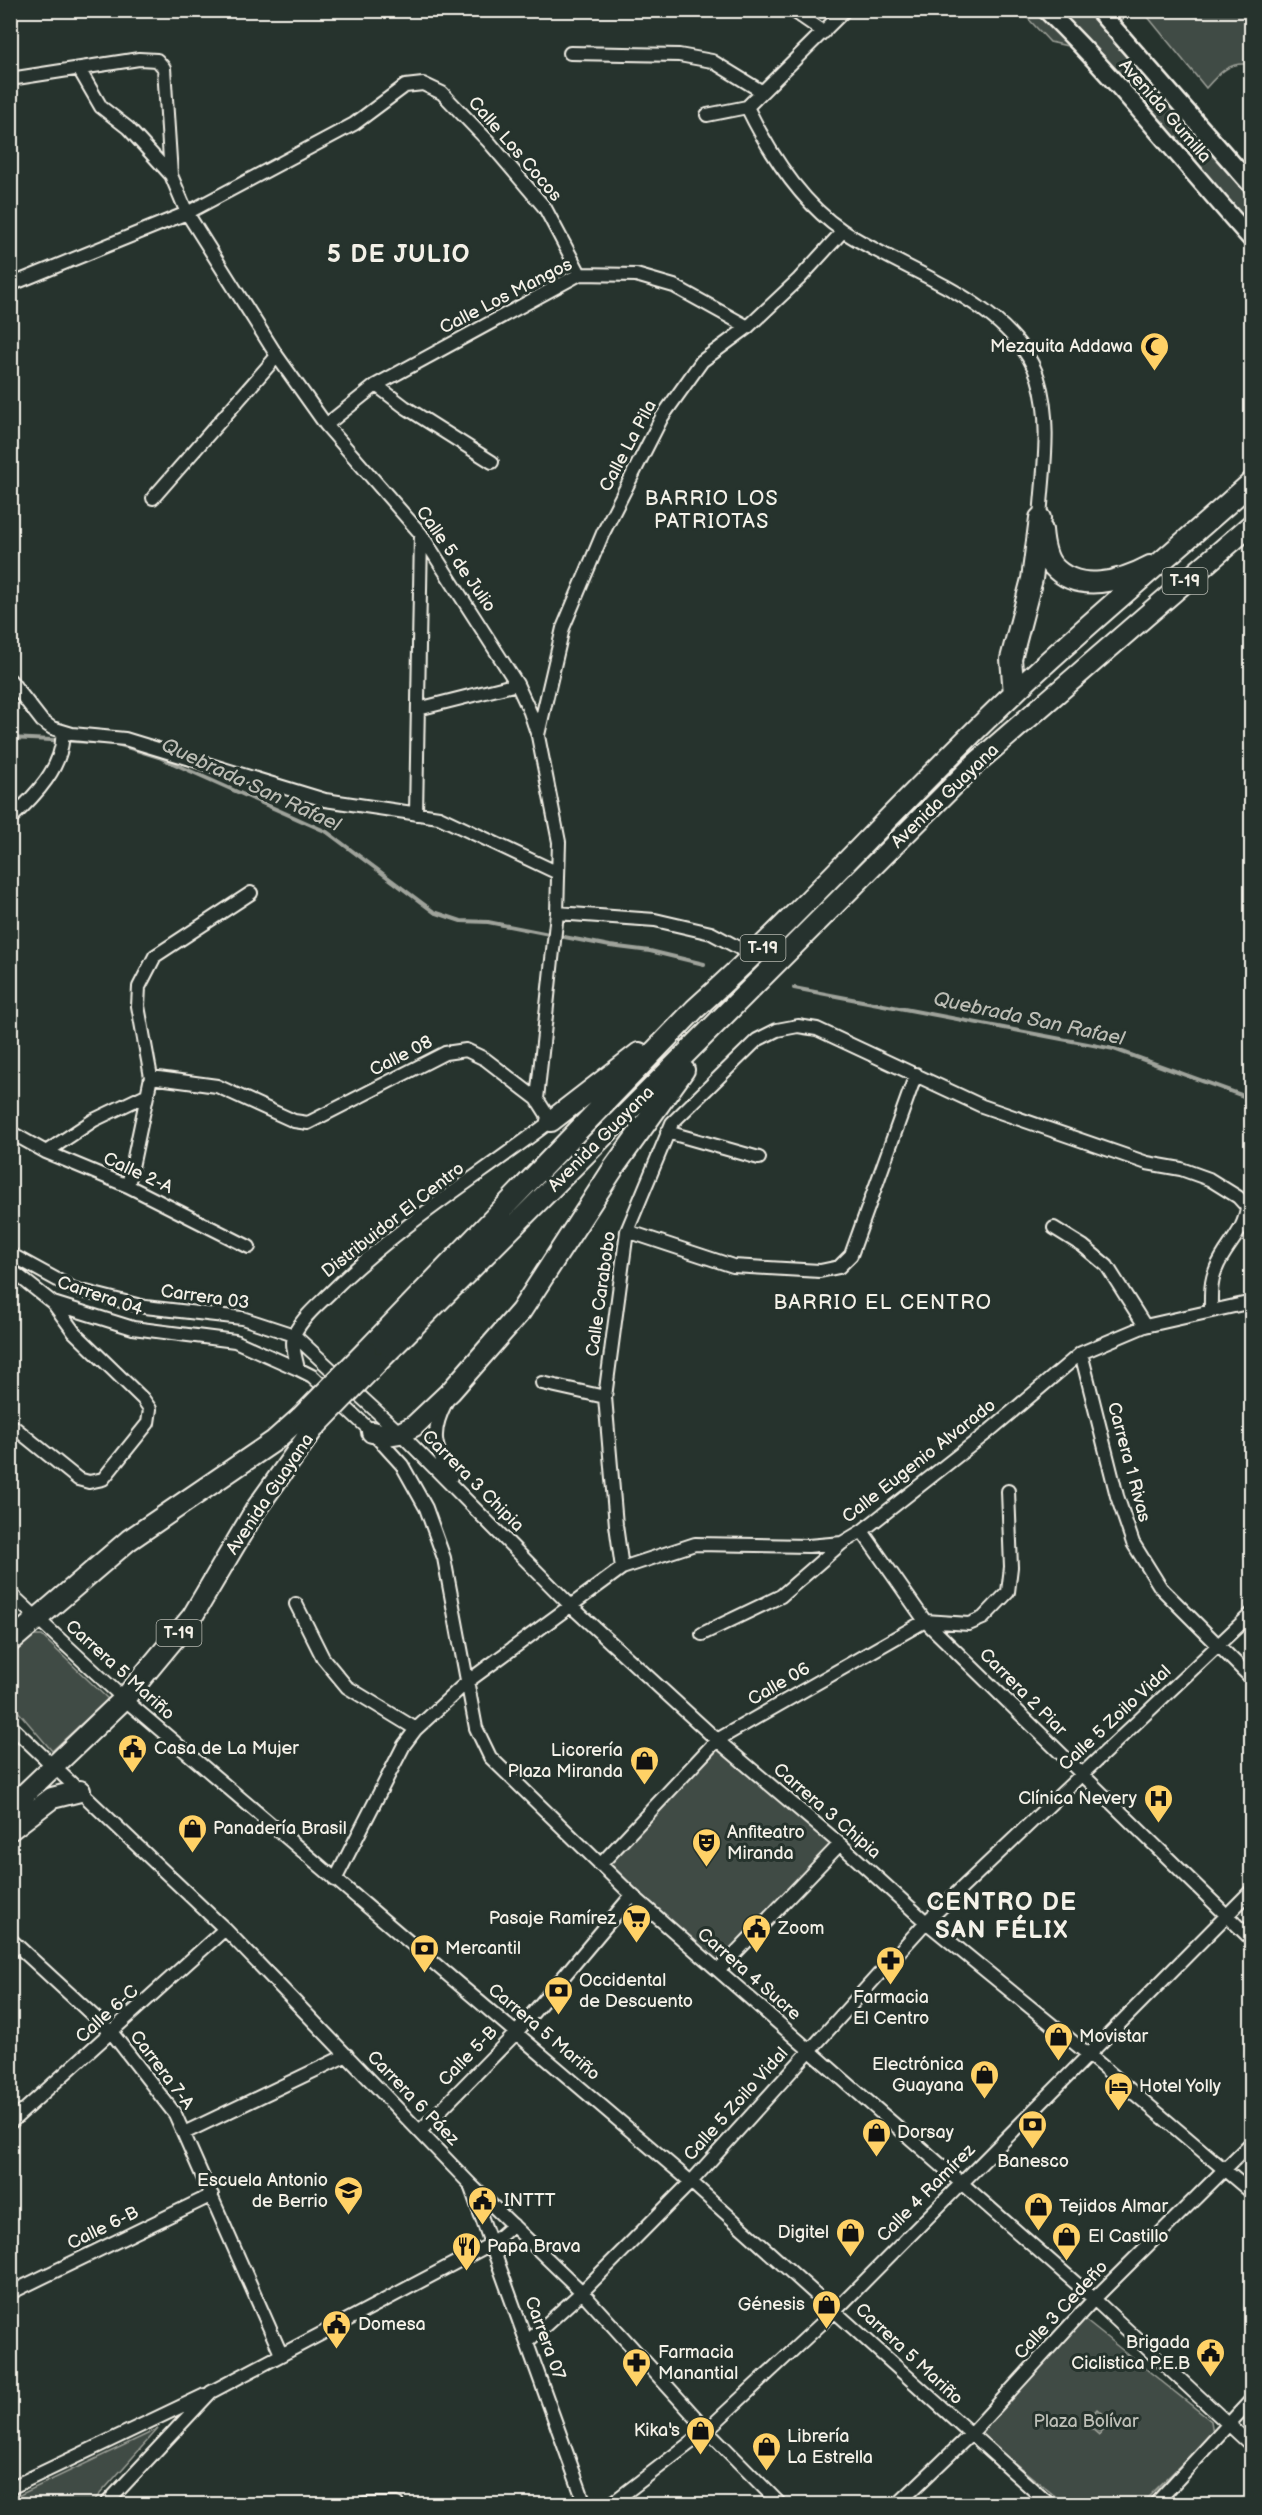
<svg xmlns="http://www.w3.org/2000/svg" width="1262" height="2515" font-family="'Balsamiq Sans',sans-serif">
<rect width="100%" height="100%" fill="#26332d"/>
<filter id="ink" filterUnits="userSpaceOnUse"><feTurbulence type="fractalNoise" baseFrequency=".0167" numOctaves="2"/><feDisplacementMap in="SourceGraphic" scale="12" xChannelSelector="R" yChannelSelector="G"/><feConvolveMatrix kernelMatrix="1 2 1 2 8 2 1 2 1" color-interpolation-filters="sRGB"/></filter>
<g filter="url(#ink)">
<!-- green -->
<path fill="#414b45" stroke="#9a9e96" stroke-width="1.5" d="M1021 11H1119L1129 44 1251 186V240L1085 50 1050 42Z
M1143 11H1251V65C1231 60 1219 73 1206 88Z
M29 1636H42L108 1699 52 1751 11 1703 10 1651Z
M717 1747 834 1844 718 1964 606 1865Z
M1081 2317 1211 2421 1213 2433 1141 2504H1065L969 2426Z
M158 2429 91 2504H11V2499Z"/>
<!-- water -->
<path fill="#676f68" stroke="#9fa39b" stroke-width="1.5" d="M1097 2409 1110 2421 1099 2435 1085 2423Z"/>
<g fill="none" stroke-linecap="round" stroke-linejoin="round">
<!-- stream -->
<path stroke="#9fa39b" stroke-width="4" d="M10 738 114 743 159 757 327 832 434 912 461 921 488 922 610 946 650 951 704 964
M794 988 1114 1049 1252 1099"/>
<defs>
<path id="minor" d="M792 10 824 32
M570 53 679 55 712 61 761 91
M79 69 101 107 128 128 171 175
M10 79 139 59 157 60 164 68 171 175 187 213 277 356 326 425 421 534 517 684 530 712 538 736 559 842 557 913 537 1099 551 1121C478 1177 397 1226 331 1292 319 1304 303 1317 295 1333 290 1343 296 1358 298 1369
M747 107C769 152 800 202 843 231 904 272 1012 301 1038 378 1052 422 1043 472 1040 518
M707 115 747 107 845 10
M10 285 187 213 354 124 405 86 423 84 442 93 489 142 545 208 580 274
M376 385 405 407 492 462
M326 425 376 385 580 274 636 275 674 286 748 327
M153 498 277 356
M10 680 42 721 52 728 72 734 125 739 325 800 439 817 558 873
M418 709 517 684
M538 735 563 628 603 533 662 417 702 361 748 327 799 279 843 231
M416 814 421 534
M10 819C33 798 66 765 62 731
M557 913 655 920 711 933 754 956
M151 1077 217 1086 294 1121 308 1123 445 1053 466 1050 485 1059 537 1099
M10 1132 46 1152 128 1186 249 1247
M667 1132 759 1158
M46 1152 94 1120 146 1095
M128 1186 151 1077 138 1006 139 987 155 956 251 893
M1054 1228 1083 1246 1107 1266 1145 1326
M627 1231 733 1266 820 1271 839 1267 851 1255 916 1074
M10 1254 74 1289 145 1307 242 1318 294 1335 400 1433 571 1606 717 1740 840 1844 926 1922 1089 2055 1252 2193
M10 1269 53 1303 133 1328 235 1341 298 1369 312 1376 372 1432 402 1465 426 1508 444 1558 476 1728 490 1757 632 1895 1094 2299 1252 2446
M1081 1353 1117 1496 1133 1543 1161 1588 1252 1679
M542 1383 605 1397
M446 1402C430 1433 434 1447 451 1477
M10 1424 78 1479 89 1482 103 1479 148 1423 150 1409 143 1399 74 1332 53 1303
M862 1531 925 1621 1252 1940
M622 1568 616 1525 605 1397 627 1231 672 1123 757 1040 777 1030 798 1026 817 1029 982 1106 1147 1163 1181 1169 1209 1179 1238 1197 1247 1207C1245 1232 1225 1246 1216 1269 1210 1282 1211 1297 1211 1311
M10 1593 124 1699 691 2182 1049 2504
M296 1604 323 1658 347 1687 416 1729
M702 1634 781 1596 842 1543
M10 1725 225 1929 470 2184 582 2292 707 2430 780 2504
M600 1865 717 1740 925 1621 969 1624 983 1618 1008 1592 1011 1567 1008 1491
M335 1880 404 1745 416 1729 467 1682 622 1568 695 1544 808 1546 842 1543 862 1531 988 1432 1081 1353 1145 1326 1252 1302
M10 1939 112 2033 175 2114 281 2354
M719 1970 840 1844
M10 2123 225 1929
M420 2131 517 2032 632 1895
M184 2133 347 2055
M471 2188 585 2504
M10 2293 212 2195
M527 2342 582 2292 691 2182 926 1922 1252 1613
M10 2488 205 2395
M106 2504 211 2392 491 2244 513 2225
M365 2504H397
M611 2504 707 2430 836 2310 1252 1890
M898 2504 970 2435 1094 2299 1252 2142
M1155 2504 1252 2399"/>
<path id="secondary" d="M1046 10C1120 82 1183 163 1252 240
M1098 10 1252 186"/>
<path id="trunk" d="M1042 530C1043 541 1045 557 1053 566 1078 594 1122 581 1150 566
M1014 693 1011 659 1032 579 1040 518
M551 1121 639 1053
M366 1351 695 1009C807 909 905 796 1014 693 1091 620 1173 553 1252 482
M378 1362 975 764 1252 524
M372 1432 388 1435 400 1433 414 1426 451 1391 521 1311 615 1166 684 1070
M10 1642 129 1540 274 1441 301 1417
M10 1808 124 1699 192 1617 256 1509 313 1429
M10 1830 52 1798 80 1791"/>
</defs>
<!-- minor casing -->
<use href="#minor" stroke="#f4f1e8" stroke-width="16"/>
<!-- secondary casing -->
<use href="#secondary" stroke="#f4f1e8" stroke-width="21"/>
<!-- trunk casing -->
<use href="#trunk" stroke="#f4f1e8" stroke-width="24"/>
<!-- minor -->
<use href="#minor" stroke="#26332d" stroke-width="12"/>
<!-- secondary -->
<use href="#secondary" stroke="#26332d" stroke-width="16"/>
<!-- trunk -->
<use href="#trunk" stroke="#26332d" stroke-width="20"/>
<defs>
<path id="trunk-bridge" d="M301 1417 366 1351
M313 1429 378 1362"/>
</defs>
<!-- trunk-bridge casing -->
<use href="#trunk-bridge" stroke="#f4f1e8" stroke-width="24" stroke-linecap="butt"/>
<!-- trunk-bridge -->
<use href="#trunk-bridge" stroke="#26332d" stroke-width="20"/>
</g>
</g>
<!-- icons -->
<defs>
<symbol id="mosque-pin" viewBox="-11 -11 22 30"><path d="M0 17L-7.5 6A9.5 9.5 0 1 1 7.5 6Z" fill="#ffd166" stroke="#26332d"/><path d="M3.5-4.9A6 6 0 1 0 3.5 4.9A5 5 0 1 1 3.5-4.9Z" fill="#111"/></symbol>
<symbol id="civic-pin" viewBox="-11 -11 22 30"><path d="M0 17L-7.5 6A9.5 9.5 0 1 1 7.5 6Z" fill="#ffd166" stroke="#26332d"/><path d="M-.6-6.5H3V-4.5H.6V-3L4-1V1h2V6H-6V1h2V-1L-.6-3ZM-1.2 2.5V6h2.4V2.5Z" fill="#111"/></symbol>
<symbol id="shop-pin" viewBox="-11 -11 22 30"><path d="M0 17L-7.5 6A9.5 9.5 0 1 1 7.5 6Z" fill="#ffd166" stroke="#26332d"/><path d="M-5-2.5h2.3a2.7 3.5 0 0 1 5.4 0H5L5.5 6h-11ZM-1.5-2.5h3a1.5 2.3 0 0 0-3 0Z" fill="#111"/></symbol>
<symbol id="hospital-pin" viewBox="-11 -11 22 30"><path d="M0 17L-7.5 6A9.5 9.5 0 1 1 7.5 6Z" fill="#ffd166" stroke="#26332d"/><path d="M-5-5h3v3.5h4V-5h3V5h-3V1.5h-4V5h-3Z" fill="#111"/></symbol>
<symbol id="theatre-pin" viewBox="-11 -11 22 30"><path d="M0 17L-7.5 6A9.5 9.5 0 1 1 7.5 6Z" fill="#ffd166" stroke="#26332d"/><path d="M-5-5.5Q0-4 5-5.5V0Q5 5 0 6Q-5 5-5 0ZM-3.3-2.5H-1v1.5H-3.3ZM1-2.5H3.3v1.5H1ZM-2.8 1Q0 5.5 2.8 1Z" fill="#111"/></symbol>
<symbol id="supermarket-pin" viewBox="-11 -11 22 30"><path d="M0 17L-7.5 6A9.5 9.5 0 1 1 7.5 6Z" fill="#ffd166" stroke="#26332d"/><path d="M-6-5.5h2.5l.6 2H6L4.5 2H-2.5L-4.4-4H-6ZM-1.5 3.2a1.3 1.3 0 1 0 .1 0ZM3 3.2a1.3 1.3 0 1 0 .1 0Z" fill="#111"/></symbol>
<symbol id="bank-pin" viewBox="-11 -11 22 30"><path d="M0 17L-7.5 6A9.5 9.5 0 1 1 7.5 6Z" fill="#ffd166" stroke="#26332d"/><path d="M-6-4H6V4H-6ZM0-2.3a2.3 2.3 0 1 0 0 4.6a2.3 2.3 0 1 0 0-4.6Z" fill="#111"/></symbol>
<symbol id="pharmacy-pin" viewBox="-11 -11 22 30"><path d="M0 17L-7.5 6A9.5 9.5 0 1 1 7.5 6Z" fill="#ffd166" stroke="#26332d"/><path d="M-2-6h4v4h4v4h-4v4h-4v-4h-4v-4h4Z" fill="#111"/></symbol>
<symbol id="hotel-pin" viewBox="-11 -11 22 30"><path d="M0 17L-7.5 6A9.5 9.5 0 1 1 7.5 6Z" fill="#ffd166" stroke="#26332d"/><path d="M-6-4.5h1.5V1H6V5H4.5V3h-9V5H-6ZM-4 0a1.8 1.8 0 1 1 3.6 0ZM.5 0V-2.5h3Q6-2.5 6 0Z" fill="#111"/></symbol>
<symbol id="school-pin" viewBox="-11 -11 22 30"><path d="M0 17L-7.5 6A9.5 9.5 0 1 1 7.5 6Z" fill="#ffd166" stroke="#26332d"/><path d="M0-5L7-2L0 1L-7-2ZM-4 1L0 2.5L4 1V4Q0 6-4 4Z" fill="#111"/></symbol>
<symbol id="restaurant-pin" viewBox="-11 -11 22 30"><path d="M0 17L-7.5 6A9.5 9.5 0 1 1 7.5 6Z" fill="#ffd166" stroke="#26332d"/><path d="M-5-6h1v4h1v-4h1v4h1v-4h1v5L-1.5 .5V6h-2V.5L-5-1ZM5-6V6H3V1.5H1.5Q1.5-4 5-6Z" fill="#111"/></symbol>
</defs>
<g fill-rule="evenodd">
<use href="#mosque-pin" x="1138" y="330" width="33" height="45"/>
<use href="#civic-pin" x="116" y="1732" width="33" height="45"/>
<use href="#shop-pin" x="628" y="1744" width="33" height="45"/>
<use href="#hospital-pin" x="1142" y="1782" width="33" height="45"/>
<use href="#shop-pin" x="176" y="1812" width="33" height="45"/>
<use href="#theatre-pin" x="690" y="1826" width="33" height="45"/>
<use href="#supermarket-pin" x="620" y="1902" width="33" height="45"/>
<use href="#civic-pin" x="740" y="1912" width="33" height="45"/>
<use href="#bank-pin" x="408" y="1932" width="33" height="45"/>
<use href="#pharmacy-pin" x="874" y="1944" width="33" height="45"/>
<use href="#bank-pin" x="542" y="1974" width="33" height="45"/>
<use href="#shop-pin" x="1042" y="2020" width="33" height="45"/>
<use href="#shop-pin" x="968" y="2058" width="33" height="45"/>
<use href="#hotel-pin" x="1102" y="2070" width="33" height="45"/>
<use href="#bank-pin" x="1016" y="2108" width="33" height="45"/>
<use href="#shop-pin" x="860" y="2116" width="33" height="45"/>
<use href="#school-pin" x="332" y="2174" width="33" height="45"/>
<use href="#civic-pin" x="466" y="2184" width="33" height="45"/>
<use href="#shop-pin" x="1022" y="2190" width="33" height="45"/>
<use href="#shop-pin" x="834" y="2216" width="33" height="45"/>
<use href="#shop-pin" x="1050" y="2220" width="33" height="45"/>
<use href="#restaurant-pin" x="450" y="2230" width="33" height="45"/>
<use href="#shop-pin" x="810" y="2288" width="33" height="45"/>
<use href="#civic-pin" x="320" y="2308" width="33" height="45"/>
<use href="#civic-pin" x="1194" y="2336" width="33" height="45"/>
<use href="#pharmacy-pin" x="620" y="2346" width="33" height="45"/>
<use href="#shop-pin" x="684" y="2414" width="33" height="45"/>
<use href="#shop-pin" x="750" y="2430" width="33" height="45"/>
</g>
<g text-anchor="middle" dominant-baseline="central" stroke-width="6" stroke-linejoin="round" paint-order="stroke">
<!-- shield labels -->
<g fill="#26332d" stroke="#b6b8b0" stroke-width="1.5">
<rect x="1162.5" y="568" width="45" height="26" rx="4.5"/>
<rect x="740.5" y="935" width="45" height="26" rx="4.5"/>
<rect x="156.5" y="1620" width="45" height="26" rx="4.5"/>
</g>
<g font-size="16" font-weight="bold" fill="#f4f1e8">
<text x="1185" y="581">T-19</text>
<text x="763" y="948">T-19</text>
<text x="179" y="1633">T-19</text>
</g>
<!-- street labels -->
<g font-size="18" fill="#f4f1e8" stroke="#26332d">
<text transform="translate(1165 111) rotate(49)">Avenida Gumilla</text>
<text transform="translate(515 149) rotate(49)">Calle Los Cocos</text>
<text transform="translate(506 296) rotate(-27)">Calle Los Mangos</text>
<text transform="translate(628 446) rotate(-62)">Calle La Pila</text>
<text transform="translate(456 559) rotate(55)">Calle 5 de Julio</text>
<text transform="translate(945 796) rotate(-44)">Avenida Guayana</text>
<text transform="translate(401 1056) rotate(-27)">Calle 08</text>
<text transform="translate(601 1139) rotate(-45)">Avenida Guayana</text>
<text transform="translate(138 1173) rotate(25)">Calle 2-A</text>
<text transform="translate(393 1220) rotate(-38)">Distribuidor El Centro</text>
<text transform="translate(601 1294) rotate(-82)">Calle Carabobo</text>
<text transform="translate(100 1296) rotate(19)">Carrera 04</text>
<text transform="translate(205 1297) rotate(8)">Carrera 03</text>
<text transform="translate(919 1461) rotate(-38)">Calle Eugenio Alvarado</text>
<text transform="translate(1129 1462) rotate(75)">Carrera 1 Rivas</text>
<text transform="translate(473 1481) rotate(45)">Carrera 3 Chipia</text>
<text transform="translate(270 1494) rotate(-56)">Avenida Guayana</text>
<text transform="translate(120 1670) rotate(42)">Carrera 5 Mariño</text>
<text transform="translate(779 1684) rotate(-30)">Calle 06</text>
<text transform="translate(1023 1692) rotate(45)">Carrera 2 Piar</text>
<text transform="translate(1115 1718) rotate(-43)">Calle 5 Zoilo Vidal</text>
<text transform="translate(827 1811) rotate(41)">Carrera 3 Chipia</text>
<text transform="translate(749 1974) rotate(41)">Carrera 4 Sucre</text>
<text transform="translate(107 2014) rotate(-42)">Calle 6-C</text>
<text transform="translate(544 2032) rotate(40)">Carrera 5 Mariño</text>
<text transform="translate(468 2056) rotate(-46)">Calle 5-B</text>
<text transform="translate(162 2070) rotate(53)">Carrera 7-A</text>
<text transform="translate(413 2098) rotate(46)">Carrera 6 Páez</text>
<text transform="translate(736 2104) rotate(-48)">Calle 5 Zoilo Vidal</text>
<text transform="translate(926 2193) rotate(-45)">Calle 4 Ramírez</text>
<text transform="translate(103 2228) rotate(-26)">Calle 6-B</text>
<text transform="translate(1061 2310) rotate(-47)">Calle 3 Cedeño</text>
<text transform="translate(545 2338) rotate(70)">Carrera 07</text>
<text transform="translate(909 2354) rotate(43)">Carrera 5 Mariño</text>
</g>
<!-- poi labels -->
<g font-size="18" fill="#f4f1e8" stroke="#26332d" text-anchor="start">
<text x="1133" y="346" text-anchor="end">Mezquita Addawa</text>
<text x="154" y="1748">Casa de La Mujer</text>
<text x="623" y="1750" text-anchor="end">Licorería<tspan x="623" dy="21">Plaza Miranda</tspan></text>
<text x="1137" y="1798" text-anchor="end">Clínica Nevery</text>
<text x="213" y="1828">Panadería Brasil</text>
<text x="727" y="1832">Anfiteatro<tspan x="727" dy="21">Miranda</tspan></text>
<text x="616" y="1918" text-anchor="end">Pasaje Ramírez</text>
<text x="778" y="1928">Zoom</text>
<text x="445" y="1948">Mercantil</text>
<text x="579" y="1980">Occidental<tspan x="579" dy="21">de Descuento</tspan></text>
<text x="891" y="1997" text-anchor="middle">Farmacia<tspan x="891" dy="21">El Centro</tspan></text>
<text x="1079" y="2036">Movistar</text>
<text x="964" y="2064" text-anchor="end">Electrónica<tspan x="964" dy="21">Guayana</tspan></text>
<text x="1139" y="2086">Hotel Yolly</text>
<text x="897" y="2132">Dorsay</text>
<text x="1033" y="2161" text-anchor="middle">Banesco</text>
<text x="328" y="2180" text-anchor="end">Escuela Antonio<tspan x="328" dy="21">de Berrio</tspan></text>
<text x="504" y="2200">INTTT</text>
<text x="1059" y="2206">Tejidos Almar</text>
<text x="829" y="2232" text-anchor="end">Digitel</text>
<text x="1088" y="2236">El Castillo</text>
<text x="487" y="2246">Papa Brava</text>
<text x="805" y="2304" text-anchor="end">Génesis</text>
<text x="358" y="2324">Domesa</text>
<text x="1190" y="2342" text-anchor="end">Brigada<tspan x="1190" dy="21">Ciclistica P.E.B</tspan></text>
<text x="658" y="2352">Farmacia<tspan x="658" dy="21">Manantial</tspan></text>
<text x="680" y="2430" text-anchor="end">Kika's</text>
<text x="787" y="2436">Librería<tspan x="787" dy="21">La Estrella</tspan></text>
</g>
<!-- park labels -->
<g font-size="18" fill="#bebfb7" stroke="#26332d">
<text x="1086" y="2421">Plaza Bolívar</text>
</g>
<!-- neighbourhood labels -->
<g font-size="20" letter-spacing="1.5" fill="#f4f1e8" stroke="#26332d">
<text x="712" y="499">BARRIO LOS<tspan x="712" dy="23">PATRIOTAS</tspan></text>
<text x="883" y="1303">BARRIO EL CENTRO</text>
</g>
<!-- water labels -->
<g font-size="20" font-style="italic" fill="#bcbdb5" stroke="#26332d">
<text transform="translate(251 785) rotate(25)">Quebrada San Rafael</text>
<text transform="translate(1029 1019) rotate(12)">Quebrada San Rafael</text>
</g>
<!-- district labels -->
<g font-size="24" font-weight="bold" letter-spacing="1.5" fill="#f4f1e8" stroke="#26332d">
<text x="399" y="254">5 DE JULIO</text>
<text x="1002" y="1902">CENTRO DE<tspan x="1002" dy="28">SAN FÉLIX</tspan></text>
</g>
</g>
<!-- margin -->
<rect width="1262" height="2515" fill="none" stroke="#26332d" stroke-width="36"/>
<rect x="18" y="18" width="1226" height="2479" fill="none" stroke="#f4f1e8" stroke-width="2" filter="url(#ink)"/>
</svg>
